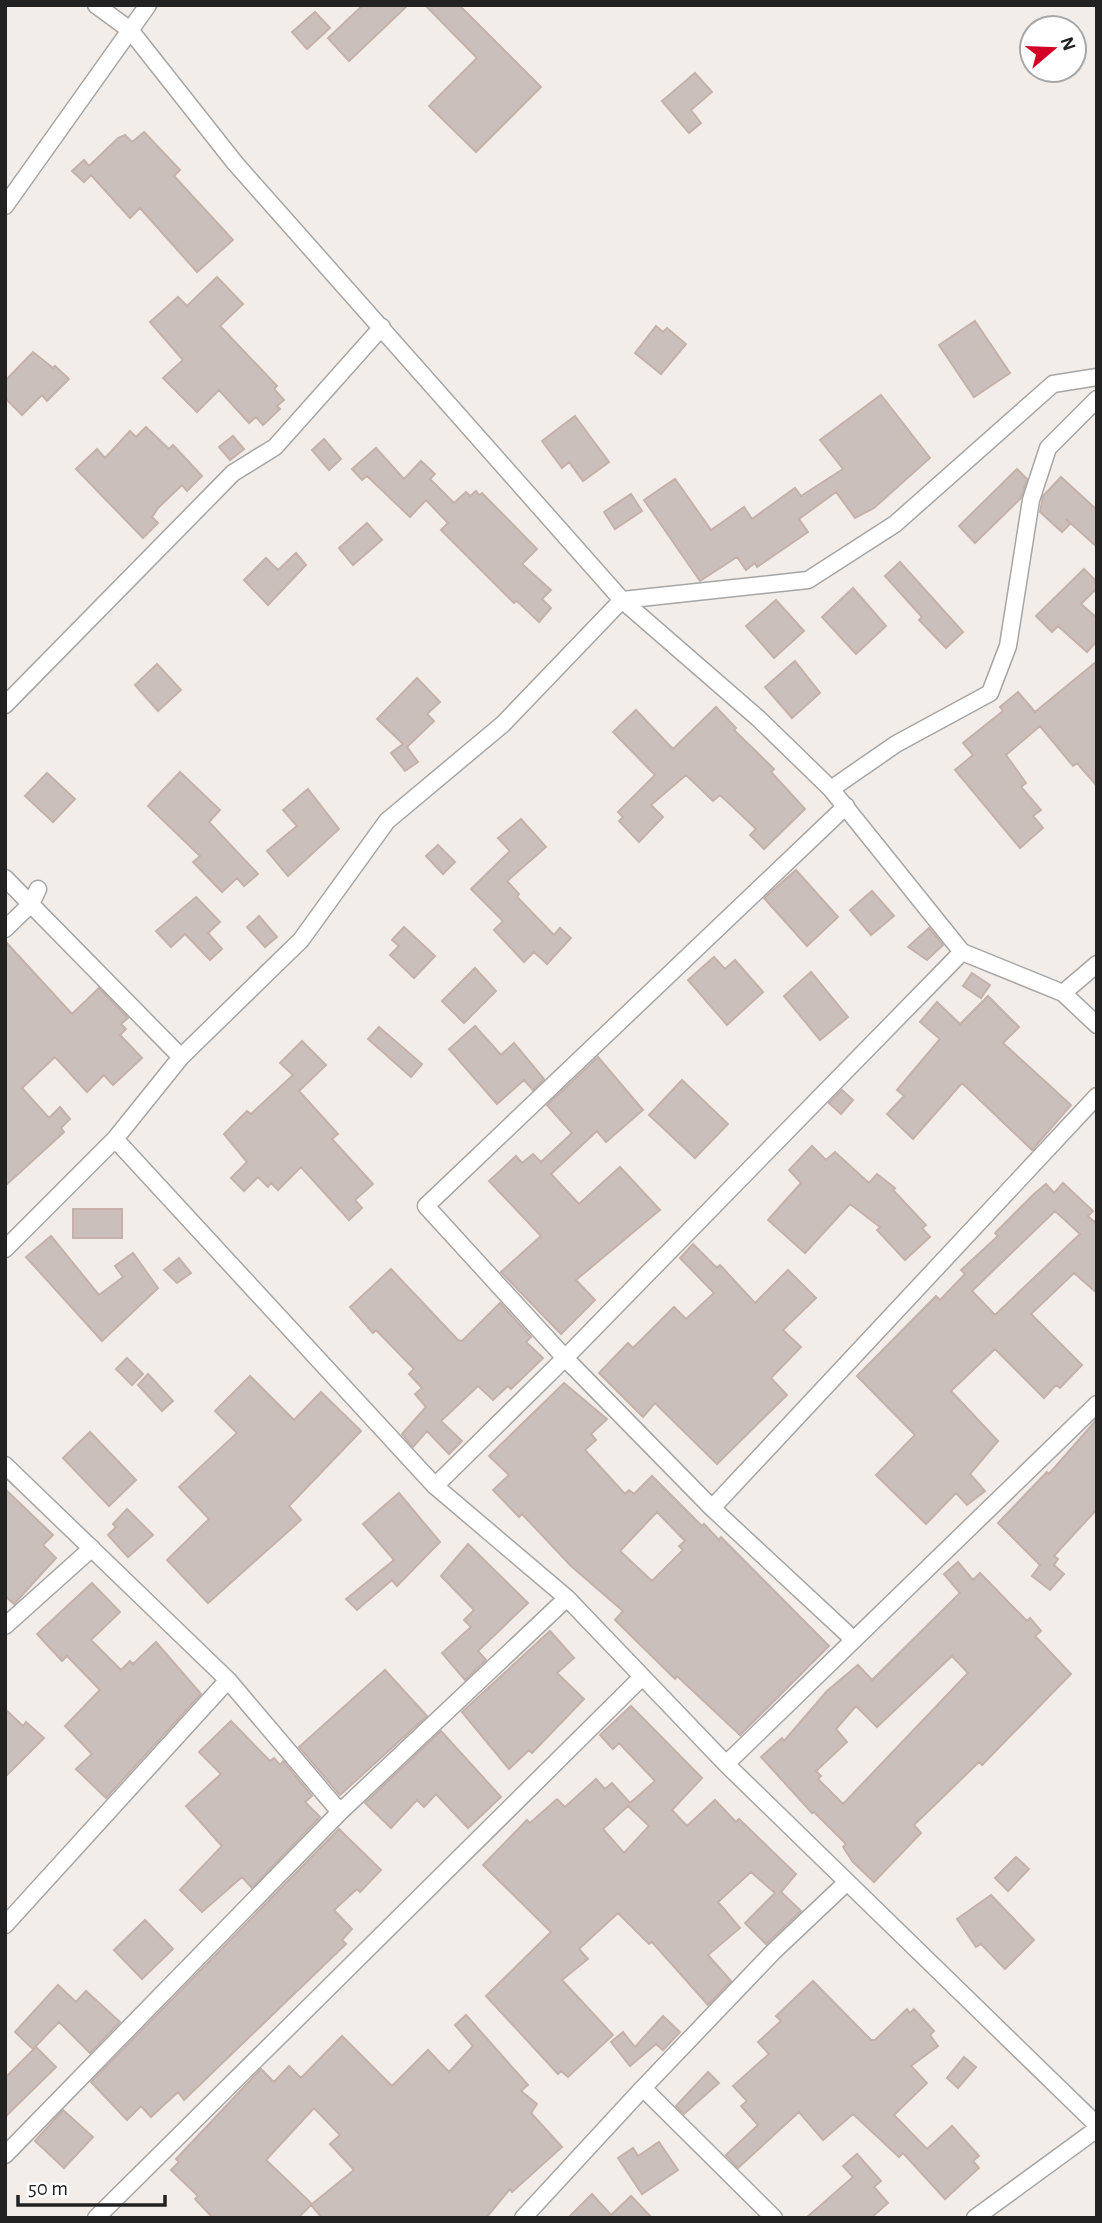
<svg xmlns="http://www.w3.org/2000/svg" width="1102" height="2223" font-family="'Alegreya Sans',sans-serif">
<rect width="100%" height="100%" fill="#f2ede8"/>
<!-- building -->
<path fill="#cabfbb" stroke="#c5b1aa" stroke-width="2" fill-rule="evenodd" d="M363 5H408L349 61 328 38Z
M425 5H459L541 87 476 152 429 106 477 58Z
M315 12 330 28 307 49 292 32Z
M695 73 712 92 691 110 701 123 689 133 662 101Z
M144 132 180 170 174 176 233 240 197 272 140 208 130 218 91 175 84 182 72 171 84 160 89 166 118 138 125 135 132 142Z
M217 277 243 304 220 326 277 386 274 389 284 400 277 406 280 409 263 425 256 417 249 423 219 390 197 412 163 378 183 360 150 322 178 297 187 306Z
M975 321 1010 373 974 397 939 345Z
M656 326 663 332 667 328 686 344 661 374 635 353Z
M33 352 53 368 55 366 69 379 47 401 42 395 22 415 5 398V381Z
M881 395 930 458 874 508 855 518 836 492 799 519 808 532 757 567 755 563 746 570 737 557 700 581 644 500 675 479 711 530 744 507 752 519 795 488 801 496 843 469 820 440Z
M575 416 609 462 583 481 569 462 562 468 542 441Z
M146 427 169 449 173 445 202 476 187 491 182 485 158 508 152 517 158 523 143 538 76 469 97 449 105 458 130 431 136 437Z
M233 436 244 449 230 460 219 447Z
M324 439 341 459 329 470 312 450Z
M376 448 404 479 421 461 435 474 430 479 454 503 466 492 470 496 476 491 479 495 482 493 537 549 522 564 551 590 542 599 551 608 539 622 517 601 514 603 441 530 448 523 426 500 410 517 367 476 362 480 352 469Z
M1017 469 1027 479 1021 498 975 543 959 526Z
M1061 477 1097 510V547L1066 519 1070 524 1062 532 1040 512 1043 496Z
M631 494 642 511 615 529 604 512Z
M367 523 382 540 353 565 339 548Z
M296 553 306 565 268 605 244 580 266 558 278 570Z
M900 562 963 632 946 648 919 620 922 617 885 576Z
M1084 569 1097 582V588L1081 604 1097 618V641L1087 652 1058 626 1052 632 1036 616Z
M853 588 886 626 856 654 822 617Z
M776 600 804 631 774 658 746 626Z
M795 661 820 693 792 718 765 687Z
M1097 661V786L1077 763 1073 766 1040 726 1006 755 1026 783 1021 787 1041 810 1033 816 1043 828 1020 848 955 770 973 755 963 743 1003 711 1000 707 1018 692 1035 712Z
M157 664 181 690 158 711 135 685Z
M417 678 440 702 427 714 434 721 407 747 418 762 405 771 391 753 403 744 377 719Z
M716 707 736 728 734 730 774 769 771 772 805 809 764 849 750 835 756 829 733 807 720 795 713 801 686 775 651 805 663 817 639 842 619 821 623 817 618 812 655 775 613 732 636 710 673 749Z
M180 772 220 810 209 822 258 874 244 886 237 878 222 892 193 862 200 856 148 806Z
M47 773 75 799 53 822 25 796Z
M308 789 339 829 288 876 267 851 297 826 283 810Z
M521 819 546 847 507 881 519 894 517 897 554 935 560 928 571 938 547 964 534 952 524 962 494 930 503 921 471 889 510 851 498 838Z
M438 845 455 862 443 874 426 856Z
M796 870 838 917 807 946 764 898Z
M872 891 894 916 871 935 850 910Z
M196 897 220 922 208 933 222 949 210 960 185 934 171 947 156 931Z
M259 916 277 937 265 947 247 927Z
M404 927 435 956 414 978 390 955 399 946 392 940Z
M929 928 943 945 927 960 908 947Z
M5 941 72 1014 99 988 128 1018 121 1024 126 1029 120 1035 142 1058 113 1085 104 1075 87 1092 55 1057 22 1088 49 1118 60 1107 70 1119 61 1128 64 1132 5 1186Z
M714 957 725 969 735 960 763 992 727 1025 688 980Z
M475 968 496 991 464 1023 442 1001Z
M811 972 848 1017 820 1040 784 996Z
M972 973 990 985 981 998 963 986Z
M988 996 1019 1027 1003 1043 1071 1105 1032 1150 962 1083 913 1139 887 1114 904 1096 897 1090 940 1039 920 1022 937 1002 960 1024Z
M475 1026 501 1055 514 1043 544 1079 533 1090 524 1080 497 1104 449 1049Z
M379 1027 422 1064 411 1077 368 1039Z
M302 1041 326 1065 299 1091 338 1134 332 1139 373 1184 355 1200 362 1208 349 1220 301 1167 278 1190 271 1183 268 1187 258 1177 244 1191 231 1178 247 1162 224 1134 247 1111 251 1114 293 1075 280 1063Z
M598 1057 643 1110 606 1142 597 1131 551 1174 579 1204 620 1167 660 1210 576 1280 595 1300 561 1334 501 1272 541 1236 489 1181 516 1156 522 1163 533 1154 541 1162 572 1133 547 1105Z
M682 1080 728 1124 695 1158 649 1115Z
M842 1090 853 1100 841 1114 829 1103Z
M812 1146 826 1160 835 1152 869 1183 877 1174 895 1188 893 1190 926 1225 922 1228 930 1237 905 1260 877 1230 880 1227 850 1204 805 1253 768 1220 801 1183 789 1170Z
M1063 1183 1093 1211 1088 1216 1094 1222 1097 1219V1293L1074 1273 1031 1314 1082 1365 1060 1388 1056 1385 1044 1398 995 1349 951 1391 998 1441 970 1474 985 1491 967 1505 956 1493 926 1524 876 1475 915 1435 857 1376 936 1296 940 1300 965 1274 961 1270 998 1236 995 1233 1034 1194 1046 1184 1054 1193ZM1055 1211 1080 1234 995 1315 972 1291Z
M73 1209H122V1238H73Z
M51 1236 99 1295 123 1277 115 1266 133 1253 158 1288 102 1341 26 1257Z
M693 1244 717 1268 720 1265 755 1303 788 1270 816 1298 783 1330 801 1347 771 1378 787 1395 717 1464 655 1403 643 1417 599 1373 628 1343 633 1348 674 1307 686 1319 714 1293 680 1258Z
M179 1258 191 1273 177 1283 164 1270Z
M391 1269 458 1340 462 1341 500 1303 531 1337 526 1342 543 1358 511 1389 508 1386 493 1400 478 1386 441 1421 462 1441 449 1454 427 1431 413 1447 402 1434 426 1407 415 1394 422 1388 409 1374 414 1369 376 1330 373 1333 350 1307Z
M127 1358 143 1374 132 1385 116 1369Z
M148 1374 173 1401 162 1411 138 1385Z
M250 1376 294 1420 321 1392 361 1431 289 1506 301 1520 208 1603 167 1560 209 1519 179 1487 237 1433 215 1411Z
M564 1383 607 1419 591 1434 596 1440 585 1450 625 1494 629 1490 634 1494 652 1476 702 1526 704 1524 719 1540 721 1537 829 1646 740 1735 677 1676 675 1679 615 1620 623 1611 571 1566 522 1514 519 1517 493 1490 509 1475 489 1456ZM657 1512 685 1541 679 1546 683 1550 652 1581 620 1551Z
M1097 1419V1509L1054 1556 1058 1559 1054 1565 1064 1574 1050 1590 1032 1576 1040 1565 998 1523 1047 1472 1049 1474Z
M90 1432 136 1480 109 1506 63 1458Z
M5 1489 53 1535 43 1545 56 1558 14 1604 5 1596Z
M399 1493 440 1542 397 1586 392 1580 357 1610 346 1599 394 1560 363 1524Z
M127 1509 153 1535 128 1557 108 1535 116 1527 113 1524Z
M468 1544 528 1603 478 1651 486 1660 465 1680 442 1653 471 1627 464 1620 474 1610 441 1576Z
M958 1562 973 1580 980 1573 1027 1621 1030 1618 1041 1631 1035 1636 1071 1674 982 1765 979 1762 914 1825 921 1833 874 1882 853 1862 843 1847 846 1844 814 1812 812 1813 761 1757 782 1738 784 1741 827 1691 858 1665 872 1680 960 1593 944 1574ZM952 1656 968 1673 843 1804 818 1779 821 1776 816 1771 847 1742 836 1729 856 1706 877 1727Z
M92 1583 120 1612 91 1640 121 1670 130 1661 133 1664 156 1642 201 1694 106 1798 76 1769 92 1754 65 1726 100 1690 67 1656 62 1661 37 1634Z
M550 1631 574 1658 557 1673 584 1699 532 1753 529 1750 509 1769 462 1712Z
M385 1670 427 1716 340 1795 299 1747Z
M631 1706 702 1778 672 1810 687 1826 715 1800 736 1822 739 1819 796 1874 781 1892 801 1911 766 1944 745 1923 775 1893 751 1872 718 1902 740 1928 708 1955 731 1981 708 2005 652 1942 649 1944 618 1913 579 1949 588 1959 562 1980 613 2035 568 2077 561 2071 558 2074 486 1996 551 1932 483 1865 527 1820 530 1823 557 1799 565 1807 596 1779 605 1789 612 1783 630 1803 655 1781 619 1743 613 1749 600 1735ZM628 1806 649 1826 624 1853 603 1829Z
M5 1709 23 1726 26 1722 44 1738 5 1777Z
M231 1721 270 1761 274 1758 280 1765 283 1761 312 1796 305 1802 320 1817 252 1888 242 1877 202 1912 180 1890 222 1846 186 1806 221 1774 199 1752Z
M441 1731 501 1797 468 1828 436 1794 424 1807 417 1800 391 1828 365 1803Z
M339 1829 381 1870 360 1892 357 1889 334 1910 352 1929 342 1940 346 1944 184 2100 178 2092 151 2117 141 2106 127 2120 91 2082Z
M1016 1857 1029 1869 1008 1891 995 1878Z
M991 1895 1034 1940 1005 1969 981 1944 976 1947 957 1919Z
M145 1920 173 1949 142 1979 114 1950Z
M813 1981 871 2040H875L907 2009 910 2013 914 2009 934 2031 930 2035 938 2046 911 2066 927 2083 894 2115 927 2149 952 2126 979 2156 973 2161 979 2168 945 2199 903 2153 899 2157 853 2114 823 2140 799 2112 738 2168 726 2155 758 2125 741 2106 747 2101 733 2086 769 2054 758 2042 781 2021 776 2016Z
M58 1985 76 2002 86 1991 120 2022 90 2053 59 2022 33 2049 15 2032Z
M466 2015 528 2085 521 2091 537 2104 531 2113 562 2147 512 2192 510 2189 486 2218H322L311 2205 354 2170 330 2144 340 2135 314 2108 266 2160 312 2204 298 2218H213L195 2199 198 2196 171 2170 179 2162 176 2159 261 2069 274 2082 289 2066 301 2078 342 2036 392 2086 428 2050 449 2072 473 2046 455 2025Z
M663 2016 680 2032 663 2050 656 2044 630 2066 611 2042 623 2032 635 2047Z
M36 2047 56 2067 5 2117V2078Z
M964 2057 976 2067 958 2088 947 2078Z
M708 2072 719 2083 684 2114 676 2106Z
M63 2110 93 2137 64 2168 35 2141Z
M659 2142 678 2170 642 2194 618 2158 633 2148 638 2156Z
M857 2154 881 2181 874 2187 888 2203 871 2218H806L853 2177 843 2166Z
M592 2194 611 2215 631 2196 652 2218H568Z"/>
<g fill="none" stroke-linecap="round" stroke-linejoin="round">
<defs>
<path id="street" d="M96 5 130 30 235 163 622 600 759 719 831 789 962 952 1063 993 1097 964
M5 206 148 5
M5 705 233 473 275 447 382 327
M831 789 896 744 990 693 1008 646 1031 500 1048 448 1097 399
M846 806 426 1206 565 1358 712 1508 854 1640
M5 878 181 1057
M5 929 31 904 38 889
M1063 993 1097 1025
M115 1139 435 1486 567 1598 726 1764 1097 2125
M5 1249 115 1139 181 1057 301 940 387 821 503 724 622 600 808 580 895 524 1053 384 1097 377
M5 1465 228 1680 340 1812
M435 1486 565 1358 962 952
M712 1508 1097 1096
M5 1626 92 1548
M726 1764 1097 1404
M5 1925 228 1680
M643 2088 774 1951 846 1883
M5 2155 340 1812 567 1598
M96 2218 642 1677
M523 2218 643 2088 774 2218
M975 2218 1097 2129"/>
</defs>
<!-- street casing -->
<use href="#street" stroke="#a6a6a6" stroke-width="19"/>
<!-- street -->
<use href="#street" stroke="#fff" stroke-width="16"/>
</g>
<!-- border -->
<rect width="1102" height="2223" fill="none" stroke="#222222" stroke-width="14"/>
<!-- north arrow -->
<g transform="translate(1053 49) rotate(71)"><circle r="33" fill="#ffffff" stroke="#a7a7a7" stroke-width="2"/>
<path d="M0-5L12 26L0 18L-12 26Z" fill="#d40026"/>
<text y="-10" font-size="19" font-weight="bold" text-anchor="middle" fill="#222222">N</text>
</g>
<!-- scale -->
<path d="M18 2195v10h147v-10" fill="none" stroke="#222222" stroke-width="3.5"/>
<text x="28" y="2195" font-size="21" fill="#222222" stroke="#ffffff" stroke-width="5" paint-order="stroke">50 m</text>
</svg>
